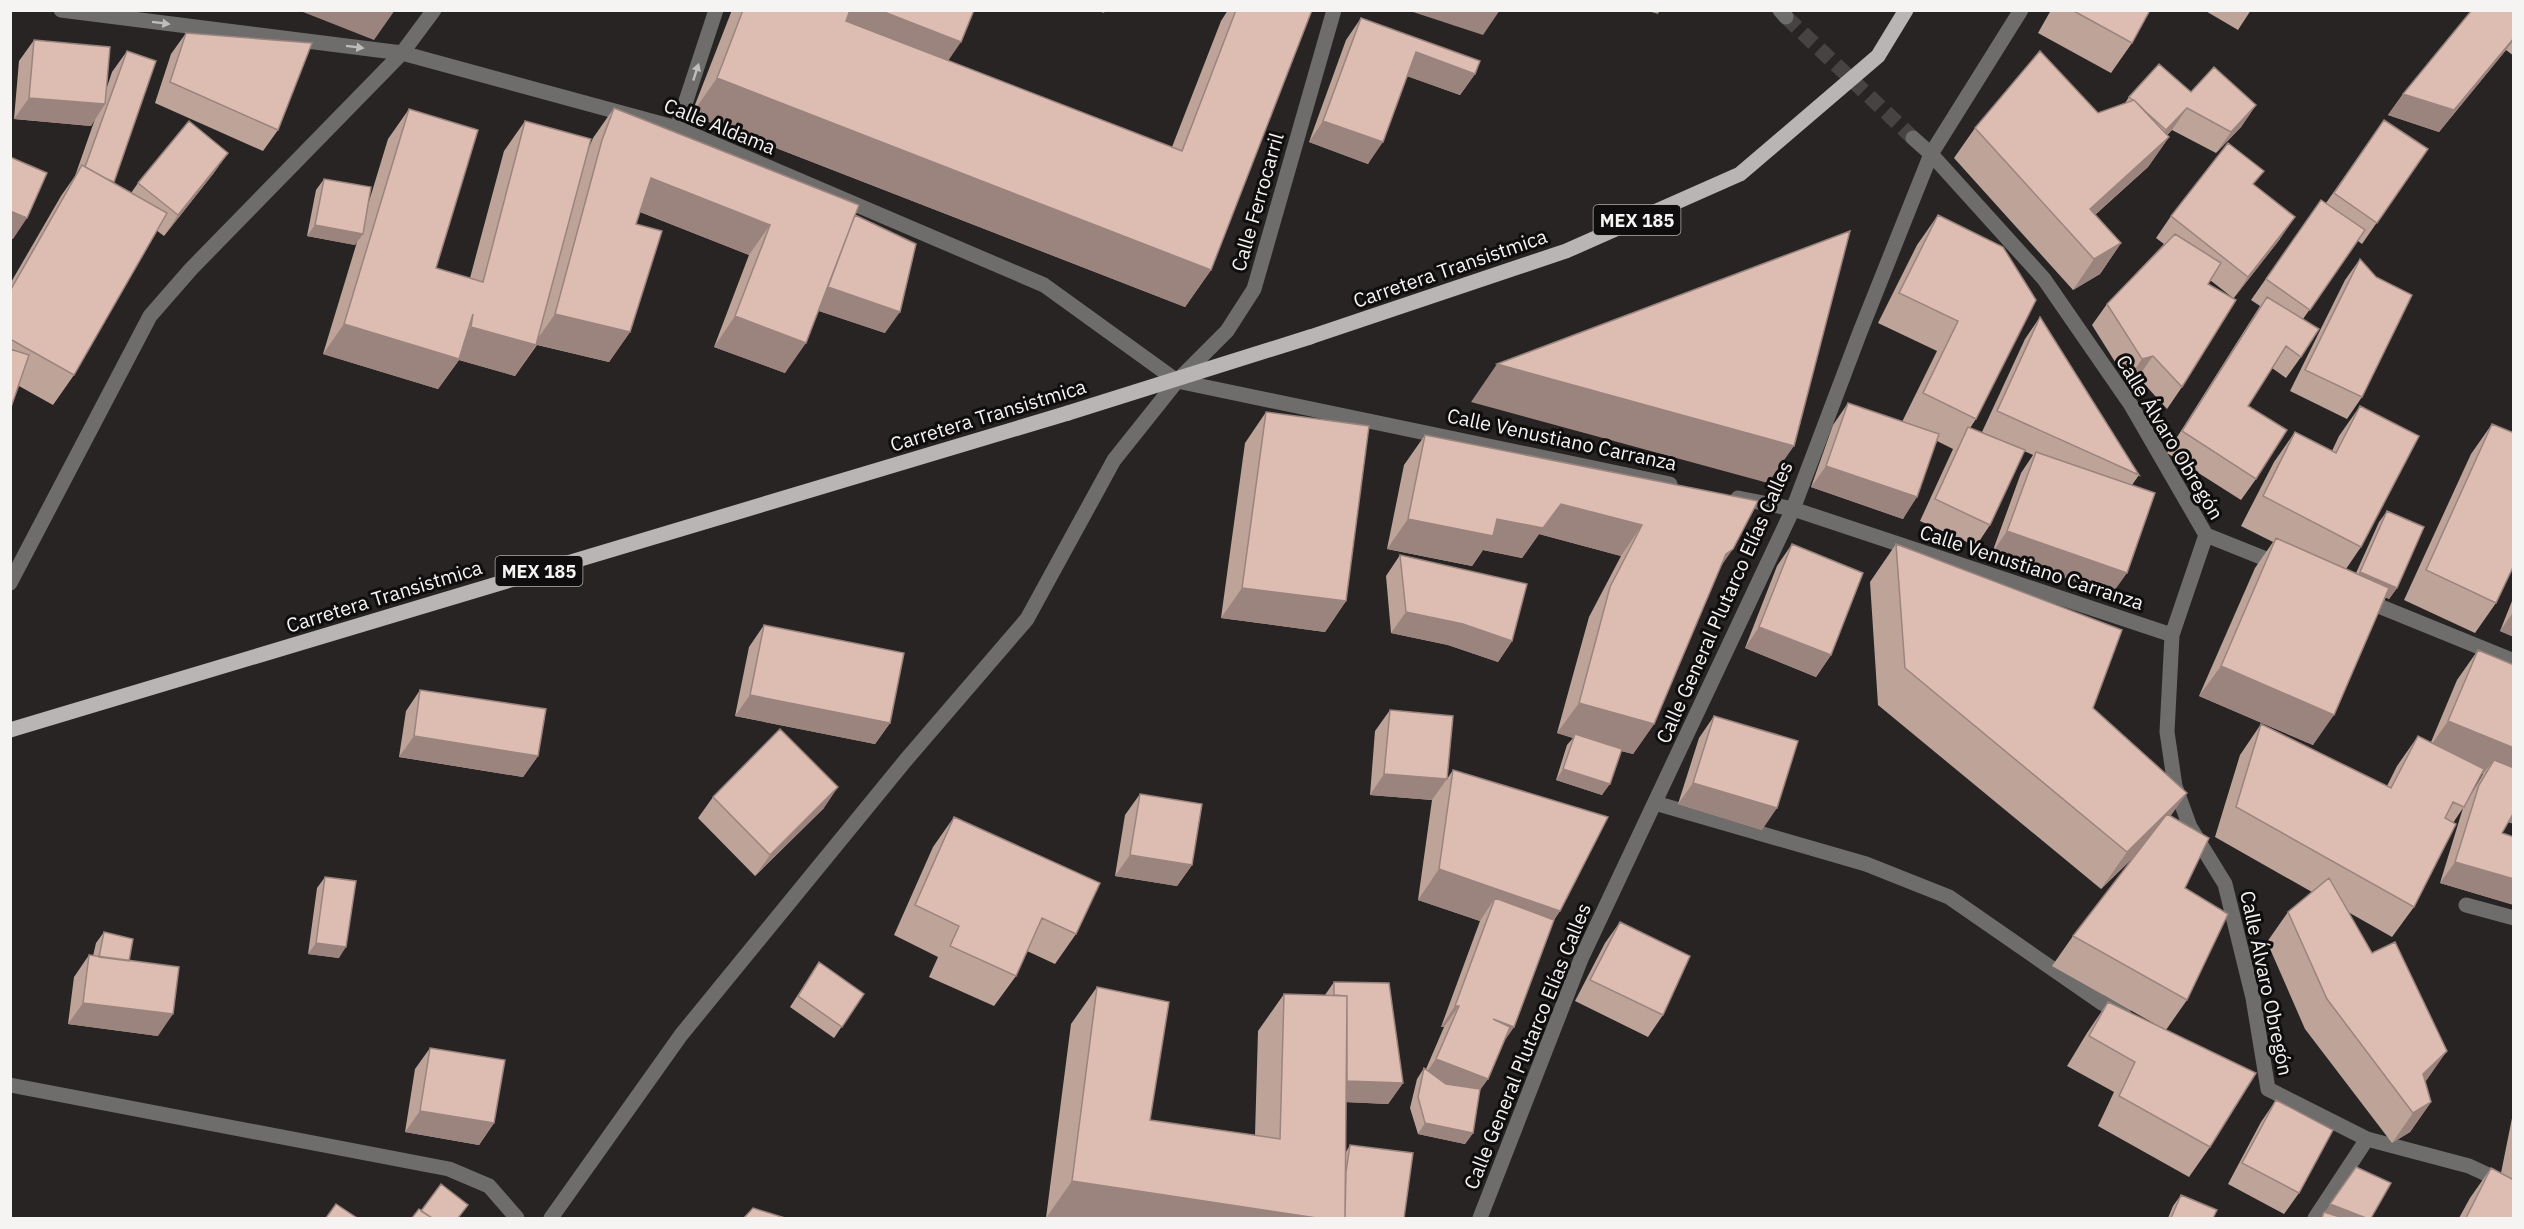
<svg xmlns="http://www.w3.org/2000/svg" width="2524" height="1229" font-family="'IBM Plex Sans',sans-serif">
<rect width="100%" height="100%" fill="#272423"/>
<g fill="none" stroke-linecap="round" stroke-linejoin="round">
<!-- minor-tunnel -->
<path stroke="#464342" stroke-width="15" stroke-dasharray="15 8" stroke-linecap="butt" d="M1786 17 1913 138"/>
<!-- minor -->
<path stroke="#6e6d6c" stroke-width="15" d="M61 10 402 53 677 128 1044 285 1177 381 1670 484
M1780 10 1786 17
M677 128 716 10
M1913 138 1931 154 2044 279 2131 405 2206 535 2172 635 2167 732 2175 786 2190 827 2225 884 2253 998 2268 1089 2367 1139 2469 1166 2514 1187
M1738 498 1793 509 2172 635
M2206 535 2281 565
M10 583 150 316 191 269 402 53 434 10
M2364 600 2514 661
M1655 803 1866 864 1949 897 2102 1003 2124 1014
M2466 905 2514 918
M10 1085 449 1169 489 1186 517 1218
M551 1218 681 1035 905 761 1027 619 1114 460 1177 381 1227 331 1254 289 1334 10
M1480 1218 1581 959 1793 509 1860 332 1931 154 2021 10
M2315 1218 2367 1139"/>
<!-- major -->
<path stroke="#b8b5b4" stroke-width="15" d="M1310 337 1566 251 1740 174 1878 56 1906 10
M10 730 1068 413"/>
<!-- major-bridge -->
<path stroke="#b8b5b4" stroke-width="15" d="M1068 413 1310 337"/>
</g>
<!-- wall -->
<path fill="#bea399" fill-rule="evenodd" d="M732 10H974L948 61 1172 147 1221 21 1228 10H1312L1211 270 1185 307 691 115Z
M2051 10H2150L2132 43 2111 73 2038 33Z
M2204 10H2251L2238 30Z
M2514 10V56L2506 50 2439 132 2388 115 2403 94Z
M1361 18 1475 74 1460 95 1407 76 1368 164 1309 142 1346 40Z
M186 33 278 130 263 151 155 103 171 54Z
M34 40 107 87 112 72 127 51 114 183 131 193 138 183 228 153 213 174 164 236 156 230 74 375 53 405 19 386 10 410V284L61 196 75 176 95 119 91 126 14 119 19 61Z
M2191 92 2256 105 2241 127 2216 153 2172 130 2167 135 2169 137 2148 167 2095 215 2121 243 2100 274 2073 290 1954 158 1975 128 2098 113 2125 103 2129 97Z
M614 108 855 215 885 333 819 311 785 373 714 347 749 255 640 212 636 224 630 332 609 362 537 345 515 376 459 360 438 389 323 354 357 242 355 245 307 236 316 190 324 179 367 208 388 139 409 109 436 268 470 278 504 151 525 121 588 150 593 138Z
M2384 120 2428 149 2362 244 2358 241 2303 319 2301 357 2286 378 2272 368 2248 406 2256 479 2241 500 2167 453 2260 306 2251 300 2321 200 2326 203Z
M2254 185 2280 239 2233 299 2182 387 2167 409 2138 377 2127 381 2092 325 2107 304 2164 244 2156 238 2171 216ZM2210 280 2233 298 2208 284Z
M1938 215 1976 419 1970 428 2012 445 1982 432 2025 339 2040 317 2139 475 2132 485 2112 594 1992 553 2021 473 2033 455 2024 451 1990 525 1976 546 1920 521 1953 449 1937 441 1903 519 1811 487 1833 425 1848 403 1902 422 1937 351 1878 323 1917 245Z
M2360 259 2362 397 2347 419 2290 391 2345 280Z
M2360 406 2361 547 2346 569 2356 573 2379 522 2387 511 2397 588 2389 599 2386 597 2313 745 2199 696 2255 568 2273 542 2241 526 2274 462 2295 432 2332 451 2339 436Z
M1266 412 1346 601 1325 632 1221 618 1245 443Z
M2492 424 2496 603 2475 633 2404 600 2471 454Z
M1425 435 1758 501 1722 564 1654 724 1633 754 1621 751 1602 795 1556 780 1567 745 1573 738 1557 733 1589 617 1621 556 1539 534 1522 558 1483 550 1472 566 1387 549 1404 465Z
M1792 544 1831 655 1816 677 1745 648 1777 566Z
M1896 544 2093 708 2170 816 2185 888 2187 1000 2166 1030 2210 1147 2189 1177 2098 1126 2114 1092 2067 1066 2087 1033 2108 1002 2162 1028 2052 966 2073 936 2136 855 2101 889 1878 705 1870 582Z
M1400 555 1512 641 1498 662 1448 645 1391 633 1386 576Z
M2514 596V637L2500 631Z
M764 625 890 723 875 744 735 716 749 647Z
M2478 650 2514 665V824L2508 822 2502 833 2514 837V905L2440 883 2463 808 2453 823 2414 907 2392 937 2348 912 2425 1082 2431 1102 2410 1132 2392 1143 2305 1029 2267 942 2288 912 2312 892 2215 837 2240 755 2261 724 2387 786 2397 766 2418 736 2431 742 2457 680ZM2481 774H2483L2469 798Z
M420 690 538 756 523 777 399 757 406 711Z
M1390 710 1447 779 1453 770 1560 911 1554 920 1514 1027 1502 1044 1488 1079 1480 1089 1473 1133 1465 1144 1418 1134 1410 1108 1417 1079 1424 1068 1426 1069 1444 1027H1441L1480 921 1418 900 1432 800 1370 795 1375 731Z
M1714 716 1762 830 1678 804 1699 738Z
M1140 794 1192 865 1177 886 1115 876 1125 815Z
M713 797 824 808 755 876 698 818Z
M954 817 1076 934 1055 964 1027 951 1016 976 994 1006 929 977 938 957 894 935 933 847Z
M325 877 339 958 308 954 317 888Z
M1620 922 1663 1015 1648 1037 1575 1001 1605 943Z
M104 932 129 961 158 1036 68 1024 74 977 89 955 93 956 96 943Z
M819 962 864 994 834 1038 790 1007Z
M1334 982 1403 1083 1388 1104 1346 1102V1152L1350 1145 1404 1218H1046L1071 1024 1097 987 1150 1120 1255 1135 1258 1031 1284 994 1325 995Z
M430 1048 494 1123 479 1145 405 1132 415 1069Z
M2276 1100 2299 1193 2284 1214 2228 1184 2261 1122Z
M2514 1108V1218H2459L2470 1198 2491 1168 2501 1173Z
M2181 1195 2213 1218H2168L2173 1206Z"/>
<!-- shaded-wall -->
<path fill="#9b847d" d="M298 10H395L374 40Z
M847 10H879L961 42 935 80 827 38Z
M1096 10H1105L1104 13Z
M1407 10H1500L1483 35Z
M1645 10H1660L1658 14Z
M2514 38V40L2506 50 2439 132 2388 115 2403 94Z
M1416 52 1475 74 1460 95 1401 74Z
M717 78 1211 270 1185 307 691 115Z
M29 98 105 104 91 126 14 119Z
M2256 105 2241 127 2216 153 2231 132Z
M2187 108 2172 130 2151 152 2166 130Z
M1323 121 1383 142 1368 164 1309 142Z
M2169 137 2148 167 2072 235 2090 209Z
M228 153 213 174 164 236 178 215Z
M651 178 770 225 749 255 630 208Z
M10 211 27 218 13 239H10Z
M2295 217 2280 239 2233 299 2248 277Z
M315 225 363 234 355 245 307 236Z
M2121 243 2100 274 2073 290 2094 259Z
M825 286 900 312 885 333 810 308Z
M555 314 630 332 609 362 534 344Z
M735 316 806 343 785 373 714 347Z
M344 324 450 356 471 327 536 345 515 376 459 360 438 389 323 354Z
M2153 356 2138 377 2127 381 2142 359Z
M1497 364 1794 446 1768 483 1471 402Z
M1826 466 1917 497 1903 519 1811 487Z
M1561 504 1642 525 1621 556 1539 534 1522 558 1483 550 1472 566 1387 549 1408 519H1497Z
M2007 531 2127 573 2112 594 1992 553Z
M1733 549 1712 579 1726 554Z
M2360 572 2397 588 2389 599 2352 583Z
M1242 588 1346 601 1325 632 1221 618Z
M2514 611V637L2500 631Z
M1406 612 1463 624 1512 641 1498 662 1448 645 1391 633Z
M1759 627 1831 655 1816 677 1745 648Z
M2221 666 2334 715 2313 745 2199 696Z
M750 695 890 723 875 744 735 716Z
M1579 703 1654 724 1633 754 1574 738 1575 734 1573 738 1557 733Z
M2448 721 2514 748V787L2494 760 2483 774 2427 751Z
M414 736 538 756 523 777 399 757Z
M1563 769 1610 784 1602 795 1556 780Z
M1384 774 1447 779 1432 800 1370 795Z
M1693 783 1777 808 1762 830 1678 804Z
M838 787 824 808 755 876 770 855Z
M2187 793 2160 831 2101 889 2127 852Z
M2514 809V824L2506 821Z
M1130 855 1192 865 1177 886 1115 876Z
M2455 862 2514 879V905L2440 883Z
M1439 869 1560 911 1539 941 1495 898 1480 921 1418 900Z
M316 943 346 947 339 958 308 954Z
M83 1003 173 1014 158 1036 68 1024Z
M1455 1006H1459L1444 1027H1441Z
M1493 1019 1514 1027 1499 1048Z
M2447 1051 2426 1081 2404 1102 2423 1074Z
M1436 1059 1488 1079 1473 1100 1421 1080Z
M1335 1080 1403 1083 1388 1104 1320 1101Z
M2431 1102 2410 1132 2392 1143 2413 1113Z
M420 1111 494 1123 479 1145 405 1132Z
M1425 1123 1473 1133 1465 1144 1418 1134Z
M1072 1181 1317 1218H1046Z
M2330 1204 2366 1218H2332L2323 1215Z"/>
<!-- building -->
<path fill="#ddbdb2" stroke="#9b847d" stroke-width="1.5" d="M743 10H850L846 21 1182 151 1236 10H1312L1211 270 717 78Z
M879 10H974L961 42Z
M2072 10H2150L2132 43Z
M2472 10H2514V38L2454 110 2403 94Z
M1361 18 1480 61 1475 74 1416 52 1383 142 1323 121Z
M186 33 312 43 278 130 170 82Z
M34 40 110 47 105 104 29 98Z
M127 51 156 61 114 182 107 179 85 167Z
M2040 51 2098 113 2134 100 2169 137 2090 209 2121 243 2094 259 1975 128Z
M2159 64 2191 92 2214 67 2256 105 2231 132 2187 108 2166 130 2146 112 2134 100H2133L2129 97Z
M614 108 859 205 806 343 735 316 770 225 651 178 636 224 662 231 630 332 555 314 602 140Z
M409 109 478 130 436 268 483 282 525 121 591 139 536 345 471 327 473 314 459 359 344 324Z
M2384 120 2428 149 2377 223 2334 193Z
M189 121 228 153 178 215 138 183Z
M2228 143 2264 171 2253 184 2295 217 2248 277 2171 216Z
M10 157 47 173 27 218 10 211Z
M82 165 167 213 74 375 10 339V291Z
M324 179 371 187 363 234 315 225Z
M2321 200 2365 230 2310 310 2266 279Z
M855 215 916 244 900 312 828 287Z
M1938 215 2003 247 2036 300 1976 419 1923 393 1958 321 1899 293Z
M1850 231 1794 446 1497 364Z
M2175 234 2221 263 2208 284 2236 300 2182 387 2153 356 2142 359 2107 304Z
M2360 259 2376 277 2412 295 2362 397 2305 370Z
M2267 297 2319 329 2301 357 2286 346 2248 406 2287 430 2256 479 2182 431Z
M2040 317 2139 475 1997 411Z
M10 349 29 355 10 410Z
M1848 403 1939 434 1917 497 1826 466Z
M2360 406 2419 436 2361 547 2263 496 2295 432 2336 453Z
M1266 412 1369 426 1346 601 1242 588Z
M2492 424 2514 433V565L2496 603 2426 570Z
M1968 427 2025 450 1990 525 1935 499Z
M1425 435 1758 501 1733 549 1726 554 1654 724 1579 703 1610 587 1642 525 1561 504 1543 528 1497 519 1493 536 1408 519Z
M2036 452 2155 493 2127 573 2007 531Z
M2387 511 2424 527 2397 588 2360 572Z
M2276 538 2389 588 2334 715 2221 666Z
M1792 544 1863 573 1831 655 1759 627Z
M1896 544 2122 630 2093 708 2187 793 2127 852 1905 668Z
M1400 555 1527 584 1512 641 1463 624 1406 612Z
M764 625 904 653 890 723 750 695Z
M2478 650 2514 665V748L2448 721Z
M420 690 546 709 538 756 414 736Z
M1390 710 1453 716 1447 779 1384 774Z
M1714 716 1798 741 1777 808 1693 783Z
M2261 724 2391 788 2418 736 2484 769 2464 807 2453 802 2445 818 2456 824 2414 907 2236 807Z
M780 729 838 787 770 855 713 797Z
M1575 734 1622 749 1610 784 1563 769Z
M2494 760 2514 768V812L2502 833 2514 837V879L2455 862 2479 785Z
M1453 770 1608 817 1560 911 1439 869Z
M1140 794 1202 804 1192 865 1130 855Z
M2167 814 2209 838 2185 888 2228 914 2187 1000 2073 936Z
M954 817 1100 883 1076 934 1042 918 1016 976 950 946 959 926 915 905Z
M325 877 356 881 346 947 316 943Z
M2329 878 2372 953 2395 942 2447 1051 2423 1074 2431 1102 2413 1113 2327 999 2288 912Z
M1495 898 1554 920 1514 1027 1493 1019 1510 1027 1488 1079 1436 1059 1459 1006H1455Z
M1620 922 1690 956 1663 1015 1590 980Z
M104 932 133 939 129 961 99 957Z
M89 955 179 967 173 1014 83 1003Z
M819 962 864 994 842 1027 798 996Z
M1334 982 1389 983 1403 1083 1347 1081V996L1334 995Z
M1097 987 1169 1002 1150 1120 1280 1139 1284 994 1347 996 1345 1218H1317L1072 1181Z
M2108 1002 2256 1073 2210 1147 2119 1096 2135 1062 2089 1036Z
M430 1048 505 1060 494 1123 420 1111Z
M1424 1068 1446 1084 1480 1089 1473 1133 1425 1123 1418 1097Z
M2276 1100 2333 1130 2299 1193 2242 1163Z
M1350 1145 1413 1153 1404 1218H1345L1346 1172Z
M2356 1167 2391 1183 2371 1218H2366L2330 1204Z
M2491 1168 2514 1180V1218H2466Z
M441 1184 468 1205 458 1218H432L421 1211Z
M2181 1195 2217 1210 2213 1218H2171Z
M336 1204 357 1218H326Z
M753 1208 785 1218H744Z
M419 1209 432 1218H412Z
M2324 1212 2343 1218H2322Z"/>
<!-- one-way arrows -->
<defs><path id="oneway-solid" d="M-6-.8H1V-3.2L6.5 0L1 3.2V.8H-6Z" transform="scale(1.5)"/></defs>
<g fill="#bfbebd">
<use href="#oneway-solid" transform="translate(161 23) rotate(7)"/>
<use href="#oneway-solid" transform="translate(355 47) rotate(7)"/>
<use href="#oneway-solid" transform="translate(696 72) rotate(-72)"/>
</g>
<g text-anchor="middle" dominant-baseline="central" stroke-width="6" stroke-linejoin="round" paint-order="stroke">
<!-- shield labels -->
<g fill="#0f0d0d" stroke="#b0afae" stroke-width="1.5">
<rect x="1593.5" y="205" width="87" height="30" rx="4.5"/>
<rect x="495.5" y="556" width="87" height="30" rx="4.5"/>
</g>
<g font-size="18" font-weight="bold" fill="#f5f4f3">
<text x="1637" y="220">MEX 185</text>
<text x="539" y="571">MEX 185</text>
</g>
<!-- street labels -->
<g font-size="20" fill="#f5f4f3" stroke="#0f0d0d">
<text transform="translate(720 126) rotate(22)">Calle Aldama</text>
<text transform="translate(1257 202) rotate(-74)">Calle Ferrocarril</text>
<text transform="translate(1450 268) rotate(-19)">Carretera Transistmica</text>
<text transform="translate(988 415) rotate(-17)">Carretera Transistmica</text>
<text transform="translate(2170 437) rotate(59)">Calle Álvaro Obregón</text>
<text transform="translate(1562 439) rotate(12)">Calle Venustiano Carranza</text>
<text transform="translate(2032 567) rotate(18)">Calle Venustiano Carranza</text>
<text transform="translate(384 596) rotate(-17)">Carretera Transistmica</text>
<text transform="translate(1724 602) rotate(-66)">Calle General Plutarco Elías Calles</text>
<text transform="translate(2267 983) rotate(78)">Calle Álvaro Obregón</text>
<text transform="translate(1527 1046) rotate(-68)">Calle General Plutarco Elías Calles</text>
</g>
</g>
<!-- border -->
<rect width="2524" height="1229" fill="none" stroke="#f5f4f3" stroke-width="24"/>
</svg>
